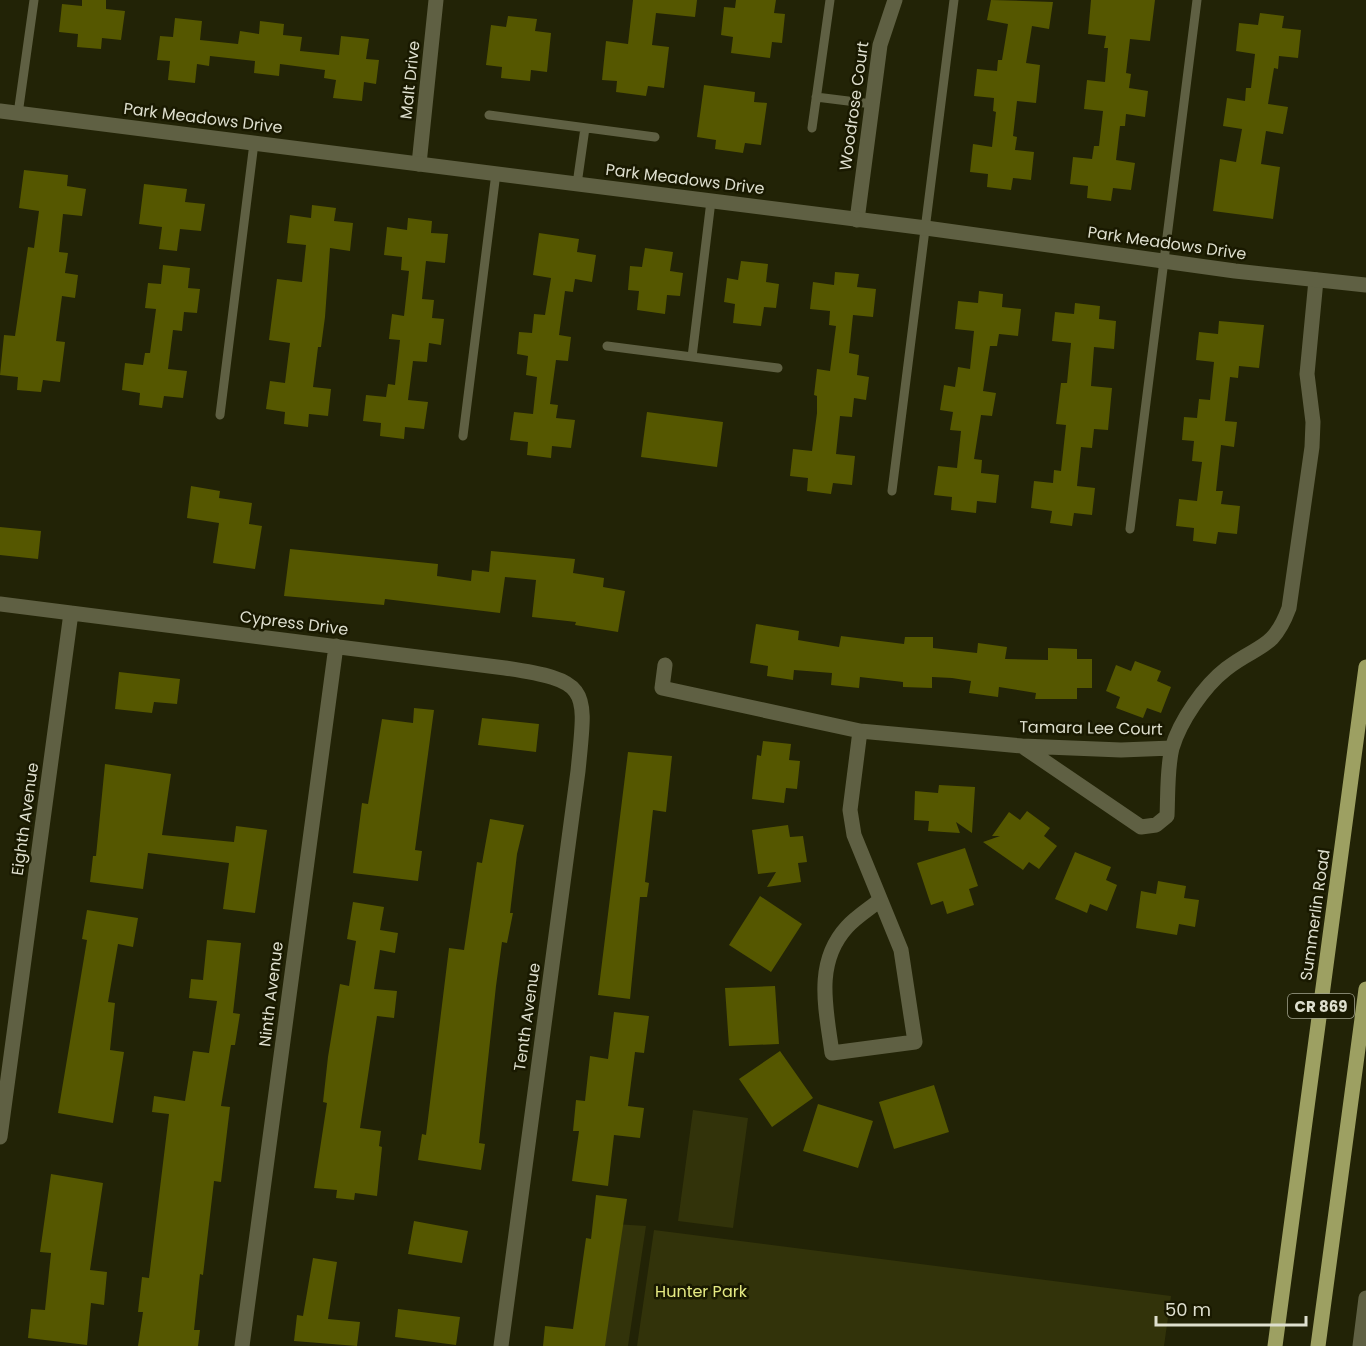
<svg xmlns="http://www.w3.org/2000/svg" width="1366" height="1346" font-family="Poppins,sans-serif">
<rect width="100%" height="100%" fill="#222306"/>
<!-- green -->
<path fill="#32330a" d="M693 1110 748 1118 733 1228 678 1221Z
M615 1224 646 1226 628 1346H603Z
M654 1230 1171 1296 1164 1346H637Z"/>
<!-- building -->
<path fill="#555700" d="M82 0H106V9L125 11 121 40 102 38 101 49 77 47 78 34 59 32 62 4 82 6Z
M633 0H697L695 17 656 13 652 45 669 47 664 88 648 86 646 96 616 92 617 81 602 80 606 41 628 44Z
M736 0H776L774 13 785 14 782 43 772 42 770 58 731 53 733 37 721 35 724 7 735 8Z
M991 0 1053 2 1049 29 1032 26 1026 63 1040 65 1036 103 1017 101 1013 136 1017 137 1015 150 1034 152 1031 180 1013 178 1011 190 987 187 988 174 970 172 973 144 992 147 996 112 993 111 994 98 974 96 977 69 997 71 998 60H1002L1008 24 987 20Z
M1091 0H1155L1150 41 1130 39 1126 73 1131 74 1129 88 1148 91 1145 117 1126 114 1125 126H1120L1116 160 1135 163 1131 190 1113 188 1111 201 1087 198 1088 186 1070 184 1073 157 1092 159 1094 146H1099L1103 111 1084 109 1087 80 1105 82 1108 48H1104L1106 36 1088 34Z
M1260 13 1284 16 1282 28 1301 30 1298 58 1279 56 1278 69 1274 68 1268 104 1288 107 1283 134 1266 131 1261 164 1280 167 1273 219 1213 211 1220 159 1236 162 1242 129 1223 126 1227 98 1245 101 1246 88H1251L1255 54 1236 51 1239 23 1258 25Z
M508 16 537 19 535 31 551 33 547 72 531 70 530 81 501 78 502 67 486 65 491 25 506 27Z
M175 18 202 21 200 40 238 44 240 31 259 34 260 21 284 24 283 35 302 37 300 51 339 55 341 36 369 39 366 59 379 60 376 84 364 82 362 101 333 98 336 80 324 78 325 70 280 64 279 76 254 73 255 61 210 56 209 66 197 64 195 83 168 80 170 61 157 60 160 36 173 37Z
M704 85 755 92 754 102 767 103 761 145 745 143 743 153 715 149 716 140 697 137Z
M24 170 68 175 67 186 86 189 82 216 63 214 59 252 68 253 65 273 78 275 75 298 62 296 56 341 65 342 60 382 43 380 41 392 17 390 18 377 0 375 4 335 15 336 28 247 34 248 39 211 19 208Z
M144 184 187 189 185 202 205 204 201 231 180 229 177 251 159 249 162 227 139 224Z
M312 205 336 208 334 221 353 223 350 251 330 248 325 317 321 347H318L313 387 331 389 328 416 309 414 308 427 284 424 285 412 266 409 270 381 285 383 290 343 269 340 277 279 302 282 306 245 287 243 290 215 311 218Z
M408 218 432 221 431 233 448 234 445 263 426 261 422 299 434 300 432 318 444 319 441 345 429 343 427 362 413 361 408 400 428 402 424 429 405 427 404 439 380 436 381 423 363 421 366 395 386 397 388 384 395 385 400 340 389 339 392 314 404 316 409 271 401 270 402 257 384 255 387 227 407 230Z
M539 233 579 239 577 252 596 255 592 282 575 279 573 292 565 291 559 335 571 337 568 361 556 360 550 404 558 405 556 418 575 420 571 448 552 446 551 458 527 455 528 442 510 440 514 412 533 414 537 377 526 375 528 356 517 354 519 332 532 333 534 314 545 315 551 278 533 275Z
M645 248 673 252 670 271 683 273 680 296 667 295 665 314 637 310 639 291 628 290 630 266 642 267Z
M741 261 768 264 766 282 779 284 776 308 764 307 761 326 733 323 735 304 724 302 727 278 738 280Z
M163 265 190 268 188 288 200 289 197 313 184 312 182 331 173 330 168 369 187 371 183 398 164 396 162 408 139 405 140 393 122 390 125 363 143 365 145 353H150L156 309 145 308 148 283 161 284Z
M835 272 859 274 857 287 876 289 873 317 853 315 849 353 859 355 857 375 869 377 866 400 854 398 852 417 840 416 836 454 855 456 852 485 833 483 831 494 807 491 808 478 790 476 793 449 812 451 817 413V396L814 395 817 369 830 371 836 326 829 325 830 311 810 309 813 282 834 285Z
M979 291 1003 294 1002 307 1021 309 1018 336 999 334 997 346H990L983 391 996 393 992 416 981 415 974 459 982 460 981 473 999 475 996 503 977 501 976 513 951 510 952 497 934 495 938 466 957 468 961 431 950 430 953 412 940 410 944 385 955 387 958 367 970 369 974 331 955 329 958 301 978 303Z
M1075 303 1100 306 1099 319 1116 321 1114 349 1094 347 1091 386 1112 388 1108 430 1094 429 1092 448 1081 447 1077 486 1095 488 1092 515 1074 513 1072 526 1050 523 1052 511 1031 508 1034 481 1053 483 1054 470 1061 471 1066 425 1056 424 1061 383H1067L1071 343 1052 341 1055 312 1074 314Z
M1219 321 1264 325 1259 368 1239 366 1238 378 1230 377 1225 421 1237 422 1234 447 1221 445 1216 491H1223L1221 504 1240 506 1237 534 1218 532 1216 544 1193 541 1194 528 1176 526 1179 499 1197 501 1202 462 1192 461 1194 441 1182 440 1184 417 1197 418 1199 399 1210 400 1214 362 1196 360 1199 332 1218 334Z
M647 412 723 422 717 467 641 457Z
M191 486 220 491 219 498 252 503 249 524 262 526 255 569 213 563 219 523 187 518Z
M0 527 41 531 38 559 0 555Z
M290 549 438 564 437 576 471 581 472 570 489 572 491 551 575 559 573 573 604 578 603 587 625 591 618 632 575 625 576 622 532 617 536 580 505 577 500 613 385 599 384 605 284 596Z
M756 624 799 631 798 640 839 647 841 636 904 644 905 637H933V648L977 653 978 643 1007 647 1005 659 1048 660V648L1077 649V659H1092V688H1077V699H1035L1036 693 999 687 998 697 969 693 971 681 952 678 932 677V688L903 687V682L860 677 859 688 831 685 832 673 794 670 793 680 767 676 768 666 750 663Z
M1135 661 1161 671 1157 681 1171 687 1161 713 1147 708 1143 718 1116 708 1120 697 1106 691 1116 665 1131 671Z
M119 672 180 679 177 704 154 702 152 713 115 709Z
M414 708 434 710 415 850 422 851 418 881 353 873 362 803 368 804 382 719 413 723Z
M482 718 539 724 536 752 478 745Z
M763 741 791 744 789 760 800 761 797 789 786 788 784 803 752 799 757 755 761 756Z
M628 752 672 756 666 812 653 810 645 882 649 883 647 897H640L630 999 598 995Z
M105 764 171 774 162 835 234 842 236 826 267 830 255 913 223 909 229 863 148 853 143 889 90 882 93 856H96Z
M939 785 975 787 972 833 956 822 960 833 928 831 929 821 914 820 915 791 938 793Z
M1027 811 1050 828 1044 836 1057 846 1039 869 1029 862 1023 870 983 842 1000 836H992L1009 812 1020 820Z
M490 819 524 825 517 854 510 913H513L507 943 502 942 496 986 479 1143 485 1144 481 1170 418 1160 422 1134 426 1135 449 948 464 950 477 862 482 863Z
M788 825 790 837 803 836 807 862 798 863 801 882 767 887 776 872 758 874 752 830Z
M965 848 978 886 969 889 974 905 947 914 943 901 931 905 917 863Z
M1075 852 1111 867 1106 880 1117 885 1107 911 1090 904 1087 913 1055 899Z
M1158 881 1186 886 1184 898 1199 900 1195 927 1179 924 1177 935 1136 928 1141 891 1156 894Z
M760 896 802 924 771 972 729 945Z
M353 902 384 907 380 930 398 933 395 953 380 950 374 989 397 991 394 1018 377 1016 360 1128 381 1131 379 1146 382 1147 377 1196 355 1193 354 1200 336 1198 337 1190 314 1188 327 1103 323 1102 328 1057 340 984 349 986 356 941 347 939Z
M87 910 138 918 133 947 118 944 108 1002 115 1003 110 1050 124 1052 113 1123 58 1113 87 940 82 939Z
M207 940 241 943 233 1013 240 1014 235 1045H231L221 1106 230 1107 221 1182 214 1181 203 1275 200 1274 194 1330H200L198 1346H138L143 1312H138L142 1277 149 1278 169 1114 152 1112 154 1096 185 1101 193 1051 209 1053 217 1001 189 998 191 979 203 980Z
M775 986 779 1044 729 1046 725 988Z
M614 1012 649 1016 644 1053 635 1052 628 1106 644 1108 640 1138 614 1135 608 1186 572 1181 579 1131H573L576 1100 585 1101 590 1056 608 1059Z
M780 1051 813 1098 772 1127 739 1079Z
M934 1085 949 1132 894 1149 879 1102Z
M818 1104 873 1121 858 1168 803 1151Z
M51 1174 103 1183 90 1270 107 1272 104 1305 91 1303 87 1345 28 1338 31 1309 45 1310 51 1253 40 1252Z
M596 1195 627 1199 605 1346H543L545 1326 573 1329 586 1238 591 1239Z
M414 1221 468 1231 462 1263 408 1254Z
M313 1258 337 1262 328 1319 360 1322 357 1346 294 1341 297 1315 303 1316Z
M398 1309 460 1317 456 1345 395 1337Z"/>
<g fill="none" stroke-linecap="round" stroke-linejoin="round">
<!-- service -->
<path stroke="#5f6043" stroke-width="9" d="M816 97 872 104
M18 114 34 0
M489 115 655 137
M812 128 830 0
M577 184 585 128
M607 346 778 368
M692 357 711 201
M220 415 254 143
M463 436 496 173
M892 491 954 0
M1130 529 1197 0"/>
<!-- minor -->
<path stroke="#5f6043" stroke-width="15" d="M419 164 436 0
M857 220 880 45 895 0
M0 604 505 668C592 681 586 689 578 771L501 1346
M665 665 662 688 860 731 1022 746 1121 750 1172 748
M860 731 850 810 854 835 901 950 915 1042 832 1053C826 1009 814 963 847 927 856 917 869 909 880 900
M1022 746 1141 827 1156 825 1167 816C1168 795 1167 768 1172 748 1180 721 1204 686 1226 669 1258 644 1273 651 1289 608L1312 447 1313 422 1307 374 1316 280
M0 1137 71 613
M242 1346 336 646
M1360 1346 1366 1298"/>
<!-- tertiary -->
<path stroke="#5f6043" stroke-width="15" d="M0 111 926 228 1235 271 1366 285"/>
<!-- primary -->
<path stroke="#9da062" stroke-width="15" d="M1275 1346 1366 667
M1318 1346 1366 989"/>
</g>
<g text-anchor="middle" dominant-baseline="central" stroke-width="5" stroke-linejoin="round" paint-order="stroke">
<!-- shield labels -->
<rect fill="#191900" stroke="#a3a490" stroke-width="1.5" x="1288" y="994" width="66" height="24" rx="4.5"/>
<g font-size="15" font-weight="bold" fill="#dedfce">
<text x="1321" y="1006">CR 869</text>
</g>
<!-- street labels -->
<g font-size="16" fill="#dedfce" stroke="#191900">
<text transform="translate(410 80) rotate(-84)">Malt Drive</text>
<text transform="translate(854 106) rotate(-82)">Woodrose Court</text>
<text transform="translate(203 118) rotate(7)">Park Meadows Drive</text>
<text transform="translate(685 179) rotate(7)">Park Meadows Drive</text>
<text transform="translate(1167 243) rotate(8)">Park Meadows Drive</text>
<text transform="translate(294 623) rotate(7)">Cypress Drive</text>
<text transform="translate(1091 728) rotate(1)">Tamara Lee Court</text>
<text transform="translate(25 819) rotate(-82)">Eighth Avenue</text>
<text transform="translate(1315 915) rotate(-82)">Summerlin Road</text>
<text transform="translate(271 994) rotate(-83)">Ninth Avenue</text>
<text transform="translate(527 1017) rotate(-82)">Tenth Avenue</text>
</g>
<!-- park labels -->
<g font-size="16" fill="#e5ea82" stroke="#191900">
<text x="701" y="1291">Hunter Park</text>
</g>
</g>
<!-- scale -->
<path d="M1156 1316v9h150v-9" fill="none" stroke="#dedfce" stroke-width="3"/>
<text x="1165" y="1316" font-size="18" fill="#dedfce" stroke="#191900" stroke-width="4.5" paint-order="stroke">50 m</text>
</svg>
